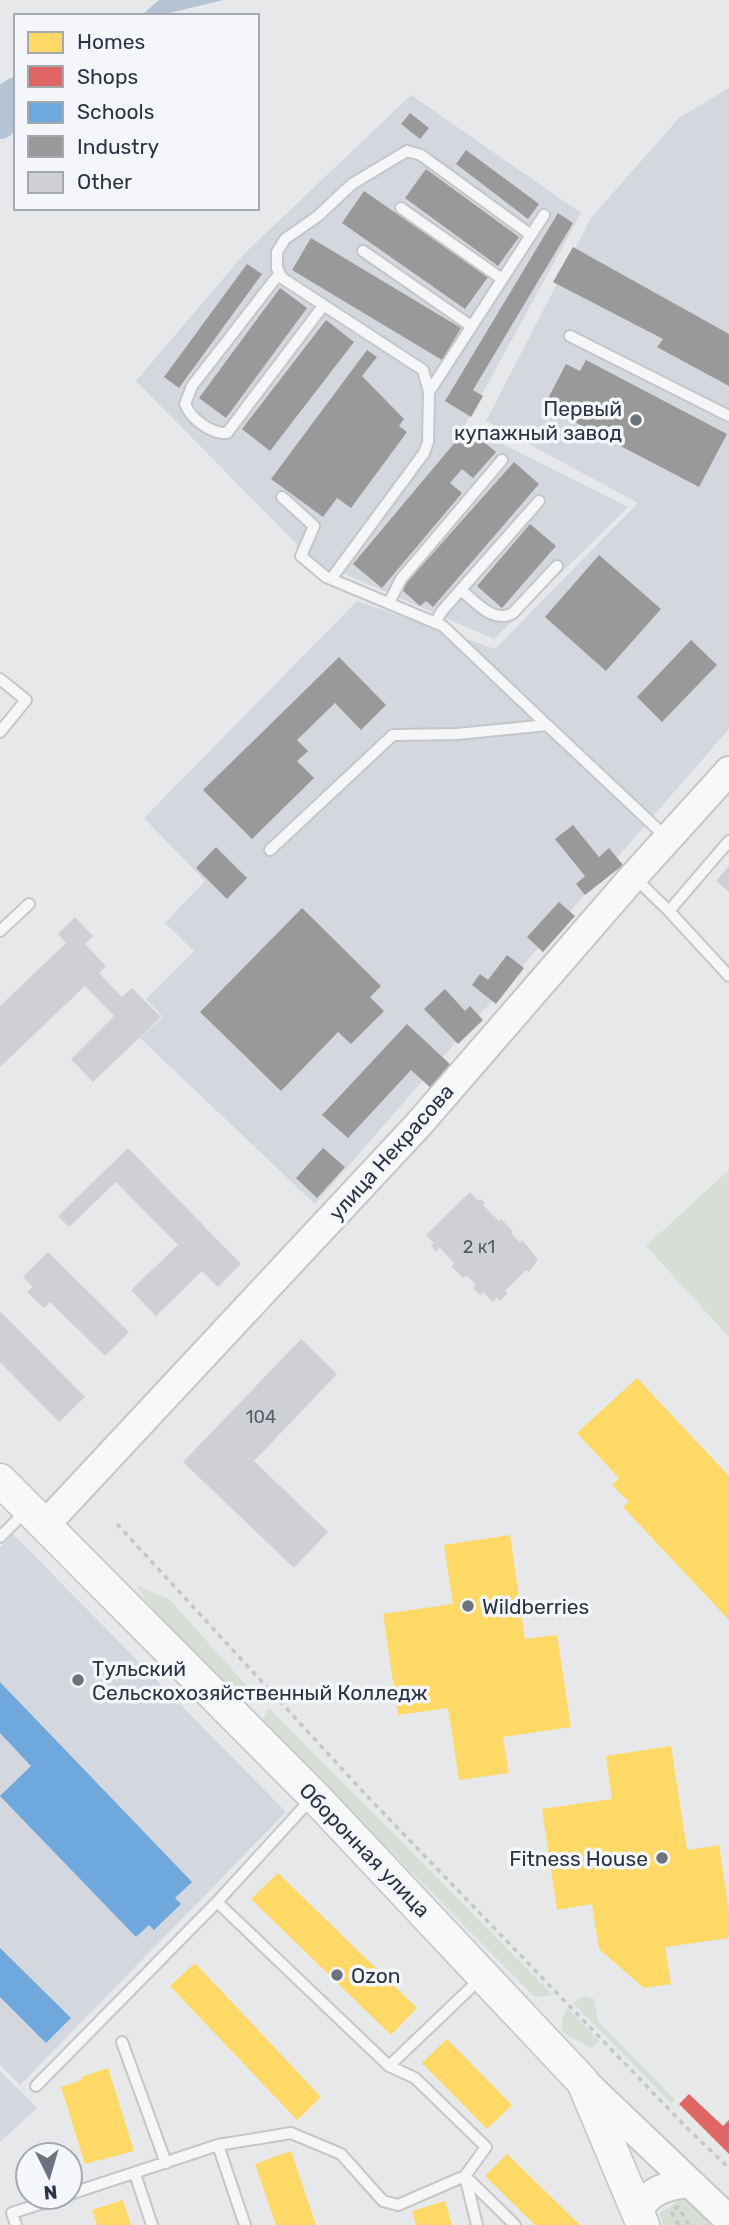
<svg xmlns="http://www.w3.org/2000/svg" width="729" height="2225" font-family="Rubik,sans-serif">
<rect width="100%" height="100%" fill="#e6e8ea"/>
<!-- built -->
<path fill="#d4d7dd" d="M729 88V729L315 1204 140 1038 163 1017 146 999 194 951 165 923 205 881 144 818 357 601 495 649 638 503 486 421 591 218 679 118Z
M411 95 581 213 465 425 628 507 494 639 342 573 331 579 136 381 245 253Z
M13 1534 286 1812 20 2085 0 2065V1548Z
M0 2071 37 2108 0 2142Z"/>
<!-- green -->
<path fill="#d6ded6" d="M729 1170V1337L646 1246Z
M137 1586 169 1599 254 1694 242 1697 231 1691 147 1602Z
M269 1708 552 1994 544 1997 534 1996 265 1724 263 1718Z
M584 1996 594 1999 598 2021 675 2100 671 2103 573 2003Z
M567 2008 599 2041 591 2049C576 2034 551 2041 567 2008Z
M686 2196 716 2225H663L660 2213Z"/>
<!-- water -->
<path fill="#b4c4d5" d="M159 0H223L157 16H141Z"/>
<!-- homes -->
<path fill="#ffd966" d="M637 1378 729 1476V1620L623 1507 629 1502 612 1485 619 1478 577 1433Z
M510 1535 525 1639 557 1635 571 1727 503 1737 509 1773 459 1780 448 1708 398 1715 383 1614 453 1604 444 1545Z
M671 1746 687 1850 719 1845 729 1912V1938L665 1947 671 1984 644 1988 599 1949 592 1904 557 1910 542 1809 612 1799 606 1756Z
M278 1873 417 2008 391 2035 251 1899Z
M195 1963 321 2097 297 2120 170 1986Z
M447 2039 512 2105 487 2129 422 2063Z
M108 2068 134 2151 85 2164 61 2087 82 2080 81 2077Z
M291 2151 316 2225H276L255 2164Z
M507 2154 580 2225H535L485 2176Z
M123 2200 131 2225H97L92 2210Z
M445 2201 452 2225H416L412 2211Z"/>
<!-- shops -->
<path fill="#e06666" d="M689 2094 723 2126 729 2120V2154L679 2104Z"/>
<!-- schools -->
<path fill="#6fa8dc" d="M0 1682 192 1882 175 1898 181 1904 154 1930 149 1925 136 1937 0 1796 31 1766 0 1733Z
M0 1948 71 2018 46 2043 0 1997Z"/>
<!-- industry -->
<path fill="#999" d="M410 113 429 128 420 139 401 124Z
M466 150 539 204 528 219 456 164Z
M426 169 519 237 498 266 405 198Z
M364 191 488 277 465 309 342 223Z
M558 213 573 223 473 390 483 396 471 417 445 401Z
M311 238 461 328 442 360 292 270Z
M573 247 729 334V386L657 347 663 339 553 282Z
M247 264 262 274 179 388 164 377Z
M280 288 307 308 226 418 199 398Z
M326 320 354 342 270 451 242 429Z
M367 350 377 357 362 376 404 419 399 426 407 432 351 508 337 498 323 517 271 479Z
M586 360 727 434 699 487 544 406 566 364 580 371Z
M467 428 496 452 473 478 462 469 450 483 462 493 382 588 353 564Z
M514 462 539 484 433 607 426 601 420 606 401 589Z
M530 524 556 546 502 608 477 586Z
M599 555 661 609 606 671 545 617Z
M691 640 717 665 662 722 637 697Z
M339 657 386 705 361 730 335 703 297 740 308 751 297 761 314 778 252 839 203 790Z
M573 825 599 857 609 848 623 865 585 895 576 884 585 876 555 839Z
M216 847 247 878 227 899 196 868Z
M559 902 575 916 543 952 527 937Z
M302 908 381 986 370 997 384 1011 351 1044 338 1032 281 1091 200 1012Z
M507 955 524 968 496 1004 472 985 480 974 488 980Z
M445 989 465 1011 470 1006 483 1020 458 1044 424 1009Z
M407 1024 453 1067 432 1089 411 1070 348 1138 322 1115Z
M323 1148 345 1167 317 1198 296 1178Z"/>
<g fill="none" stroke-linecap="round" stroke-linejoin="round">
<!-- river -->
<path stroke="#b4c4d5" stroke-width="32" d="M0 123 9 98 16 93"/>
</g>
<!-- building -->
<path fill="#ced0d3" d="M729 866V892L716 881Z
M75 917 93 936 85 944 106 966 99 973 122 997 132 988 161 1017 93 1082 71 1059 114 1016 85 986 0 1067V1006L66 943 58 934Z
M128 1148 241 1264 218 1287 202 1271 156 1316 131 1290 178 1245 116 1182 69 1227 58 1216Z
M470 1192 479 1201 481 1199 485 1203 483 1205 499 1221 501 1219 513 1231 511 1233 520 1242 522 1240 538 1259 529 1272 526 1270 505 1291 507 1294 500 1301 497 1298 493 1302 483 1292 480 1295 473 1288 476 1285 466 1275 463 1278 451 1266 454 1263 440 1248 436 1252 431 1246 434 1243 426 1235Z
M48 1252 129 1332 105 1356 50 1302 44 1308 27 1292 33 1287 23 1277Z
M0 1311 85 1397 59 1422 0 1362Z
M301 1339 337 1374 254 1461 328 1532 294 1568 183 1462Z"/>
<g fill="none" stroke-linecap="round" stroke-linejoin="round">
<defs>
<path id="lane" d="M401 208 502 279
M531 235 544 215
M363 251 471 326
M279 274 192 386 185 404C191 419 211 434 227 433L323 306
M570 336 729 416
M282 497 314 526 301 556 326 577 443 626 547 725
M331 579 424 453 428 442 429 392 531 235 421 155 407 151 352 184 318 216 285 239 277 252V268L282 278 423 370 429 392
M461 590C476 602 493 624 513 613L557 566
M389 603 401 579 502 460
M435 623 442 611 539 501
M0 679 26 700 0 732
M270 850 393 735 457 734 547 725 667 838
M634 877 669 911 729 976
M669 911 729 841
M0 931 29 904
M0 1537 16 1521
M217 1902 389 2066
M481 1978 389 2066 415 2078 486 2147 465 2176 515 2225
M122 2042 166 2163
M36 2086 217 1902 313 1797
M218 2145 245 2225
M135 2174 152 2225
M70 2194 218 2145 291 2133 341 2154 383 2201 398 2205 465 2176 477 2225
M16 2225 12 2213 62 2197"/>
<path id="secondary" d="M45 1525 419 1124 633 877 729 771
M584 2082 729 2220
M638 2210C650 2190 667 2185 690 2183"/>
<path id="primary" d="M0 1480 314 1796 583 2082 643 2225"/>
</defs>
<!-- lane casing -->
<use href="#lane" stroke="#c4c6c8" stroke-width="14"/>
<!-- secondary casing -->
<use href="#secondary" stroke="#c4c6c8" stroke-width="32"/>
<!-- primary casing -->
<use href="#primary" stroke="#c2c5c8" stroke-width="35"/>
<!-- path -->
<path stroke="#c5c6ca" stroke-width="3.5" stroke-dasharray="5 5" stroke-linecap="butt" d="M117 1524 366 1795 688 2129 729 2168
M679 2225 671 2211 678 2207 689 2225"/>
<!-- lane -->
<use href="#lane" stroke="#f5f6f7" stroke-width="10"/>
<!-- secondary -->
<use href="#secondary" stroke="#f8f8f8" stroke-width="28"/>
<!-- primary -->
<use href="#primary" stroke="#f8f8f8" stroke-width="32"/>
</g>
<!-- markers -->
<g fill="#6c737f" stroke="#f4f6f9" stroke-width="2.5">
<circle cx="636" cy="420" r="7"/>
<circle cx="468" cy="1606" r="7"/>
<circle cx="78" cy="1680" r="7"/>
<circle cx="662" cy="1858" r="7"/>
<circle cx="337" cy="1975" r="7"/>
</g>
<g text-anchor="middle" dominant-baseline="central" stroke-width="7" stroke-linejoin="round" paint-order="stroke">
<!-- number labels -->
<g font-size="18" fill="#545c69">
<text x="479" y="1247">2 к1</text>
<text x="261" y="1417">104</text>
</g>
<!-- poi labels -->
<g font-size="21" fill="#2b3445" stroke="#f4f6f9" text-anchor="start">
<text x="622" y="408" text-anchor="end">Первый<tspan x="622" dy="24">купажный завод</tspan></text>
<text x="482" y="1606">Wildberries</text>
<text x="92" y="1668">Тульский<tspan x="92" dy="24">Сельскохозяйственный Колледж</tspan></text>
<text x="648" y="1858" text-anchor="end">Fitness House</text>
<text x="351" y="1975">Ozon</text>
</g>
<!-- street labels -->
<g font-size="21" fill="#2b3445" stroke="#f4f6f9">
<text transform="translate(391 1152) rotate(-48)">улица Некрасова</text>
<text transform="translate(365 1850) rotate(46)">Оборонная улица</text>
</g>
</g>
<!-- legend -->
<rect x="14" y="14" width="245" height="196" fill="#f4f6f9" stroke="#a4a8b1" stroke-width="2"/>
<rect x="28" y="32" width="35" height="21" fill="#ffd966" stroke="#a4a8b1" stroke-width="2"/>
<text x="77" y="49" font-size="21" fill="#2b3445">Homes</text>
<rect x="28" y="66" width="35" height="21" fill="#e06666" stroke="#a4a8b1" stroke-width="2"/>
<text x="77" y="84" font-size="21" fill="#2b3445">Shops</text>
<rect x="28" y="102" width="35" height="21" fill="#6fa8dc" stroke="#a4a8b1" stroke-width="2"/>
<text x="77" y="119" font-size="21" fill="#2b3445">Schools</text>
<rect x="28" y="136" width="35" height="21" fill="#999999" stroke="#a4a8b1" stroke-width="2"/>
<text x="77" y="154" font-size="21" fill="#2b3445">Industry</text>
<rect x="28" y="172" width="35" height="21" fill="#ced0d3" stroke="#a4a8b1" stroke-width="2"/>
<text x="77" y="189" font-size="21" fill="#2b3445">Other</text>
<!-- north arrow -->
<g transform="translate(49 2176) rotate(175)"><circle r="33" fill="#f4f6f9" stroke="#a4a8b1" stroke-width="2"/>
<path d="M0-5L12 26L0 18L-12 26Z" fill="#6c737f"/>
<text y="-10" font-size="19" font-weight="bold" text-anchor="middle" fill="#2b3445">N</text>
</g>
</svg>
